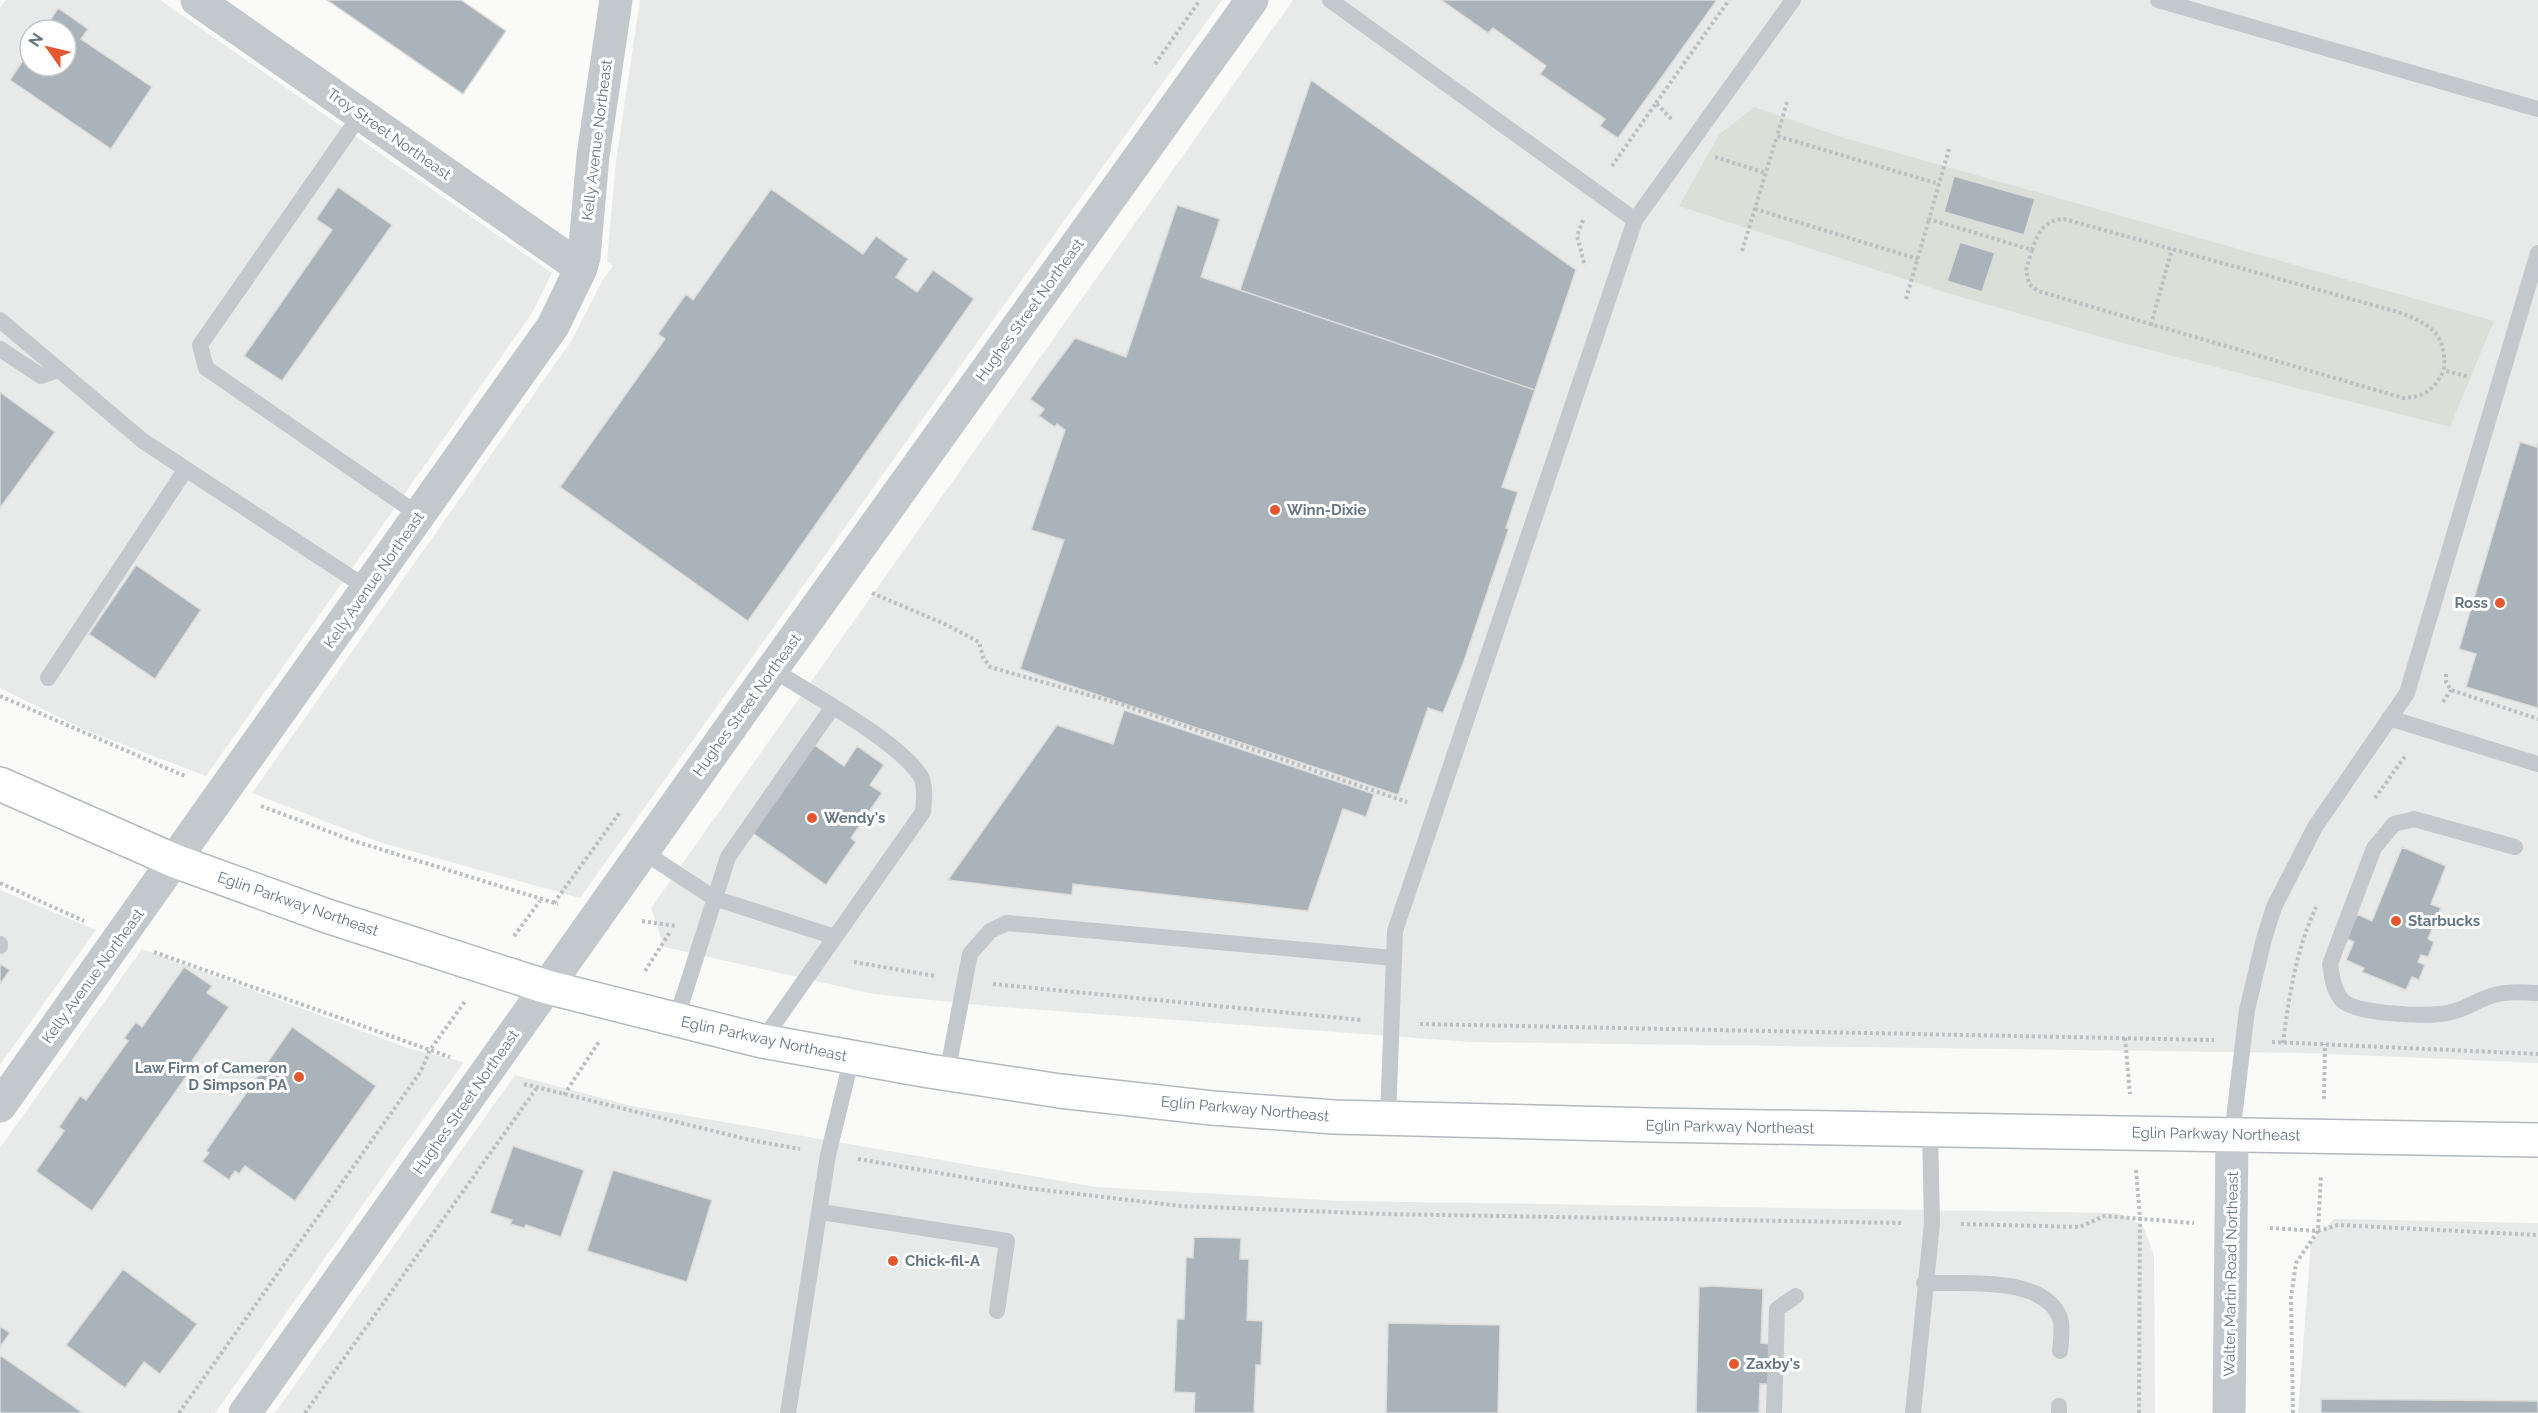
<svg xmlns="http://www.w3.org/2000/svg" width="2538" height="1413" font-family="Raleway,sans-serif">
<rect width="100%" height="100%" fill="#fafaf8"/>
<!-- built -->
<path fill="#e8e9e9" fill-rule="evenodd" d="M6 0H160L552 273 532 313 206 776 83 729 0 688V8ZM30 30H66V66H30Z
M640 0H1222L580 898 379 842 252 793 572 340 602 281 613 266 607 261 616 161Z
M1293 0H2538V1063L2307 1053 1470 1042 989 1006 874 994 664 947 651 908Z
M0 890 96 930 0 1065Z
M142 949 407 1048 464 1062 215 1413H0V1148Z
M515 1075 632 1106 1096 1187 1342 1201 2118 1213 2143 1226 2154 1256 2155 1413H275Z
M2334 1219 2538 1223V1413H2298L2311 1242Z"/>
<!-- green -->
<path fill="#dadfd7" d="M1754 107 1841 137 2494 321 2450 427 2119 342 1954 295 1679 206 1719 135Z"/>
<!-- building -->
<path fill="#aab3b9" stroke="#dcdcda" stroke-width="1.5" d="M327 0H461L506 31 463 94Z
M1441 0H1717L1618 138 1600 126 1605 119 1540 74 1546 66 1493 28 1488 33Z
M58 8 88 29 81 39 152 87 111 149 10 80 30 50V66H66V30H44Z
M1311 80 1576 270 1535 390 1240 290Z
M1954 176 2035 199 2024 235 1944 212Z
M338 187 392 225 282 381 244 356 332 230 316 219Z
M771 189 863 254 876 236 908 259 896 277 917 292 933 270 974 299 748 621 560 487 665 339 658 334 686 294 693 300Z
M1177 205 1220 219 1201 277 1535 390 1502 487 1518 492 1506 528H1509L1464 661 1443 713 1428 708 1398 795 1020 669 1064 540 1031 530 1065 430 1057 424 1055 427 1039 416 1044 409 1030 399 1075 338 1126 357Z
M1960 242 1995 253 1982 292 1947 281Z
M0 392 55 432 0 508Z
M2520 442 2537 447 2538 443V708L2466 687 2476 654 2459 649Z
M136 565 201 610 155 679 89 634Z
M1124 710 1374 794 1366 817 1343 809 1308 911 1073 884 1072 895 948 880 1057 725 1113 744Z
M813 744 844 766 857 746 884 765 870 785 882 793 851 838 856 842 826 885 751 832Z
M2402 847 2446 866 2431 904 2441 908 2428 939 2434 942 2428 957 2421 955 2418 962 2425 965 2419 980 2412 977 2406 990 2362 972 2364 968 2346 960 2354 942 2347 939 2357 914 2372 921Z
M0 964 10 970 0 984Z
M184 967 212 986 207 993 229 1007 192 1061 195 1064 92 1211 36 1171 64 1131 59 1127 80 1096 86 1100 128 1041 124 1038 136 1022 142 1027Z
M292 1027 376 1086 295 1201 245 1166 239 1174 235 1171 229 1180 202 1161 209 1153 206 1151Z
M513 1146 584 1170 561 1237 526 1225 524 1228 510 1224 512 1220 490 1213Z
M613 1170 712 1200 687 1282 587 1251Z
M1194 1237 1241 1238 1240 1259H1249L1247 1320 1263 1321 1261 1365H1256L1254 1413H1194L1195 1393 1174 1392 1177 1319H1184L1186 1257 1193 1258Z
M123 1269 197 1324 160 1374 144 1362 125 1388 66 1345Z
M1712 1286 1763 1289 1761 1343 1771 1344 1770 1384H1760L1759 1413H1696L1699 1287Z
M1388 1323 1500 1325 1498 1413H1386Z
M0 1326 10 1333 0 1347Z
M0 1355 83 1413H0Z
M2321 1399 2538 1401V1413H2321Z"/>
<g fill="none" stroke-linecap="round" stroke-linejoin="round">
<defs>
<path id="trunk" d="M0 784 175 861 327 916 547 987 762 1041 929 1071 1060 1091 1212 1108 1334 1117 1653 1125 2538 1140"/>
</defs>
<!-- trunk casing -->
<use href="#trunk" stroke="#b4b9bd" stroke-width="36"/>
<!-- path -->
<path stroke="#bbbfc2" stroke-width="4" stroke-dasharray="3 3" stroke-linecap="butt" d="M1155 64 1200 0
M1787 102 1777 136 1939 184
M1656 103 1729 0
M1949 149 1929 219 2032 250C2037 233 2046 219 2064 219L2398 312C2429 323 2447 333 2444 370L2469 377
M1715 157 1766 173
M1612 166 1656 103 1672 120
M1755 209 1918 259
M1583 220 1577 236 1585 266
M2032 250 2026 270 2029 284 2038 291 2403 398C2425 397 2434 390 2444 370
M1742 251 1777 136
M1906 299 1929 219
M2151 325 2172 249
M872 593 947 625 979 642 983 657 990 667 1117 703 1407 802
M2446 674V682L2451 690 2538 719
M0 696 187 777
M2443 702 2451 690
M2375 798 2406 755
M261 806 354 841 558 904
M0 883 84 921
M554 903 620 812
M642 921 676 926
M514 936 540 901
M154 952 450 1057
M854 962 935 976
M645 971 670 932
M993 984 1362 1020
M1420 1024 2214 1040
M2125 1038 2130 1094
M2272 1042 2538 1054
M2283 1043C2289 995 2296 951 2316 907
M524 1084 750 1140 800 1149
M564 1095 600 1040
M2324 1099 2325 1044
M858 1159 1026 1188 1181 1206 1383 1214 1902 1223
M2136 1170 2140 1218 2139 1413
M1961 1224 2080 1227 2104 1216 2194 1223
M2270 1228 2318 1231 2338 1225 2538 1235
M179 1413 421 1071 430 1050 466 1000
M305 1413 536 1089
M2293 1413 2291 1297 2296 1263 2318 1231 2321 1175"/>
<!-- service -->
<path stroke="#c3c8cc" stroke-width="16" d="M1330 0 1635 220
M2158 0 2538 109
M361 114 200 345 206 368 419 515
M0 320 143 441 367 588
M0 349 41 376 58 370
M48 678 186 469
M2389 718 2538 764
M2515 847 2414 819 2394 824 2374 848 2330 964C2332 977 2333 988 2341 999 2353 1014 2420 1016 2440 1014 2458 1013 2472 1003 2488 997 2503 991 2521 992 2538 993
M642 851 714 898 835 937
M0 944V946
M676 1020 728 857 832 708
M762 1041 923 812C924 802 926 784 920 775 894 738 812 695 772 669
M947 1074 970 954 990 931 1007 923 1394 958
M1388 1118 1395 931 1635 220 1793 0
M2232 1135 2247 1010 2264 939 2274 907 2315 827 2407 693 2538 253
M821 1212 1007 1241 997 1311
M1924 1283C1962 1284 2044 1275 2060 1318 2063 1327 2061 1341 2060 1351
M788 1413 828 1155 852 1057
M1774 1413 1777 1309 1796 1296
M1913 1413 1932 1223 1930 1130
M2059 1413V1406"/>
<!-- minor -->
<path stroke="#c3c8cc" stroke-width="33" d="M197 0 581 268
M0 1106 553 326 581 268 584 257 593 156 616 0
M245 1413 748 703 1252 0"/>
<!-- tertiary -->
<path stroke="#c3c8cc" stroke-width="33" d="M2229 1413 2232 1135"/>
<!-- trunk -->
<use href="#trunk" stroke="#fff" stroke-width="33"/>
</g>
<!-- markers -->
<g fill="#e4572e" stroke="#fff" stroke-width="2">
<circle cx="1275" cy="510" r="6"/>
<circle cx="2500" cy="603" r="6"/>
<circle cx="812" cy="818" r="6"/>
<circle cx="2396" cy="921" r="6"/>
<circle cx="299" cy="1077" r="6"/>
<circle cx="893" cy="1261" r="6"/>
<circle cx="1734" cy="1364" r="6"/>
</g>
<g text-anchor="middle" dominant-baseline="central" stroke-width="6" stroke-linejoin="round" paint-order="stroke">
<!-- street labels -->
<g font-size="15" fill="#657683" stroke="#fff">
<text transform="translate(389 134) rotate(35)">Troy Street Northeast</text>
<text transform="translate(597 140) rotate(-83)">Kelly Avenue Northeast</text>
<text transform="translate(1030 310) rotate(-54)">Hughes Street Northeast</text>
<text transform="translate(374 580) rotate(-55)">Kelly Avenue Northeast</text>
<text transform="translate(747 705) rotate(-54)">Hughes Street Northeast</text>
<text transform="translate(298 904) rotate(19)">Eglin Parkway Northeast</text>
<text transform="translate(93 976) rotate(-54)">Kelly Avenue Northeast</text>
<text transform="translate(764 1039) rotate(12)">Eglin Parkway Northeast</text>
<text transform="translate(466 1102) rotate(-55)">Hughes Street Northeast</text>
<text transform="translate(1245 1109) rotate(5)">Eglin Parkway Northeast</text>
<text transform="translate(1730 1127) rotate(1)">Eglin Parkway Northeast</text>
<text transform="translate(2216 1134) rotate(1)">Eglin Parkway Northeast</text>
<text transform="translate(2231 1274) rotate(-89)">Walter Martin Road Northeast</text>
</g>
<!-- poi labels -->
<g font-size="15" font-weight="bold" fill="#657683" stroke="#fff" text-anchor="start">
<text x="1287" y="510">Winn-Dixie</text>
<text x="2488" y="603" text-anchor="end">Ross</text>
<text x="824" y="818">Wendy's</text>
<text x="2408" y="921">Starbucks</text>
<text x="287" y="1068" text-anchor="end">Law Firm of Cameron<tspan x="287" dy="17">D Simpson PA</tspan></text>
<text x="905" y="1261">Chick-fil-A</text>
<text x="1746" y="1364">Zaxby's</text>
</g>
</g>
<!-- north arrow -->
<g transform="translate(48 48) rotate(304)"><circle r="28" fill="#ffffff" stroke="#c1c8cd" stroke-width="1.5"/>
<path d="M0-4.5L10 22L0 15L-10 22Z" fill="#e4572e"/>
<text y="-9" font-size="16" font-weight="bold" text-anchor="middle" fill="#657683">N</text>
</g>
</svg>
